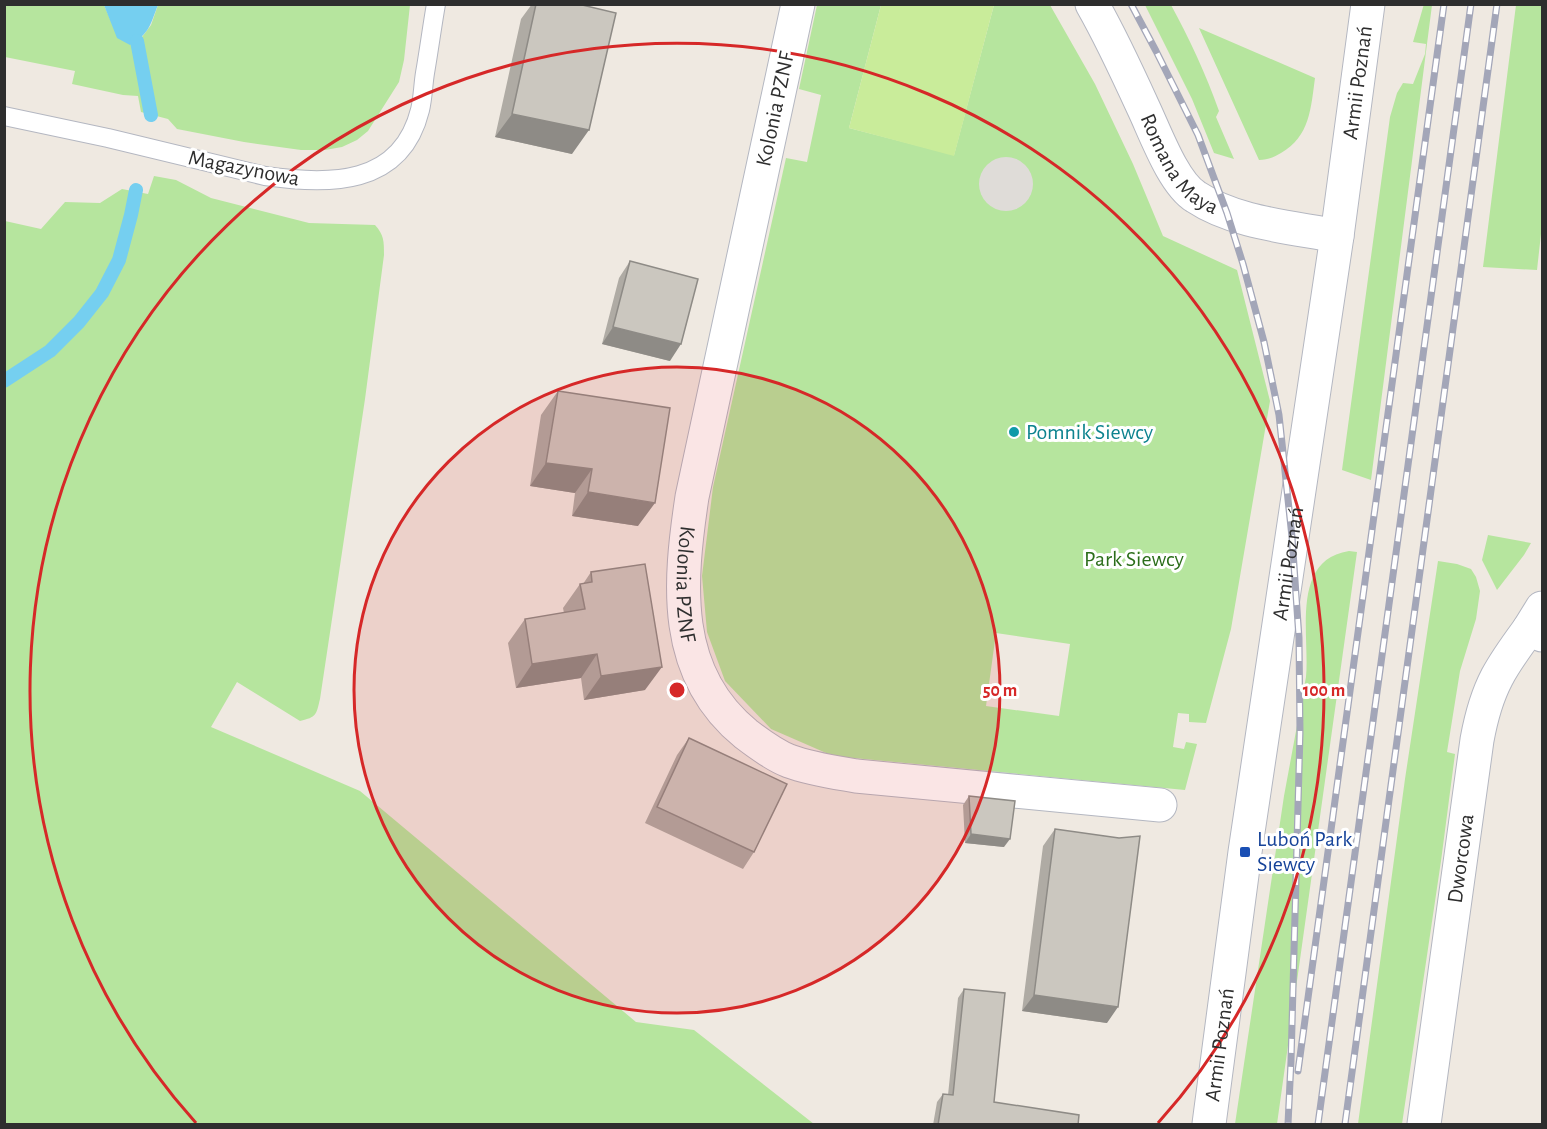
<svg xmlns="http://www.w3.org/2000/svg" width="1547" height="1129" font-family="'Alegreya Sans',sans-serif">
<rect width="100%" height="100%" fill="#efe9e1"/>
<!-- green -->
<path fill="#b6e59e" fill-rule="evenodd" d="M1424 4 1432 5 1371 480 1342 470 1390 117 1397 93 1403 83 1413 84 1425 54 1426 44 1413 42Z
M5 5H104L110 19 142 37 151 25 158 5H410L404 60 399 82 368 131 357 140 342 147 325 150H301L244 142 177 129 168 119 141 112 138 96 123 95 72 84 75 71 5 57Z
M817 5H881L849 128 954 155 994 5H1050L1095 84 1133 164 1163 236 1237 270 1270 401 1231 629 1206 723 1189 722V714L1178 713 1173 747 1184 749 1186 742 1197 744 1185 790 833 756 771 729 725 681 707 632 702 576 713 487 786 158 807 162 821 95 799 89ZM996 633 1070 644 1059 716 986 706Z
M1145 5H1171C1189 38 1206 74 1219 111L1216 117 1234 159 1214 153 1192 99Z
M1516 5H1542V225L1537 270 1483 267Z
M1199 28 1315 78C1311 107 1310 137 1281 153 1274 157 1268 160 1259 160Z
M154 176 176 180 211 198 309 223 375 225C384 235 384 241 384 255L365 399 320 699C316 715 317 717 300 721L237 682 211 727 360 791 636 1022 694 1030 814 1124H5V221L41 229 65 202 100 203 122 189 148 194Z
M1488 535 1531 543 1524 555 1497 590 1482 560Z
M1349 551 1357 552 1277 1124H1235L1284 796 1306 677C1310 636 1290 560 1349 551Z
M1438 561 1457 564 1471 569 1476 577 1480 591 1476 619 1460 671 1447 752 1455 754 1441 861 1402 1124H1358L1405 779Z"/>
<!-- pitch -->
<path fill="#c9ec9a" d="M881 5H994L954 156 849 128Z"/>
<!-- plaza -->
<path fill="#dfdcd8" d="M979 184a27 27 0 1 1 54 0a27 27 0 1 1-54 0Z"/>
<!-- water -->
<path fill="#75cff0" d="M104 5H158C150 25 150 33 130 45L117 38Z"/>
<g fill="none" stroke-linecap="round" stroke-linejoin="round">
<!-- stream -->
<path stroke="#75cff0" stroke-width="14" d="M137 41 151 115
M4 381 50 351 79 322 102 293 119 260 131 215 136 190"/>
<defs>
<path id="lane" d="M4 116 108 138 265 176C328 185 401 187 420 110 423 98 423 85 425 73 429 50 432 27 436 4"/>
<g id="street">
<path id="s1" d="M798 4 692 497C679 583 671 673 746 734 759 744 774 755 789 761 811 769 833 772 856 776L1160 805"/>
<path id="s2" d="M1092 4C1111 37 1127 72 1143 107 1155 132 1173 183 1196 197 1235 223 1291 227 1337 236"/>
<path d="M1542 608 1529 629 1542 635"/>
</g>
<g id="secondary">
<path id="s3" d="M1209 1124 1245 852 1337 236 1368 4"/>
<path id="s4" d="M1424 1124 1477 740C1481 718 1487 696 1497 677 1506 660 1518 644 1529 629"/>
</g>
</defs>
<!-- lane casing -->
<use href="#lane" stroke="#b4b7c1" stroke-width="20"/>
<!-- street casing -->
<use href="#street" stroke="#b4b7c1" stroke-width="35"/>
<!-- secondary casing -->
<use href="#secondary" stroke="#b4b7c1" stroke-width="35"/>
<!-- lane -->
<use href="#lane" stroke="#fff" stroke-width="18"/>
<!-- street -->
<use href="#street" stroke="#fff" stroke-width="33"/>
<!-- secondary -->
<use href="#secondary" stroke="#fff" stroke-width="33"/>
<defs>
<path id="rail" d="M1131 4 1156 51 1198 135 1227 213 1243 264 1264 342 1279 415 1292 537 1299 638 1300 733 1291 1061 1288 1124
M1298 1071 1444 4
M1318 1124 1471 4
M1345 1124 1497 4"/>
</defs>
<!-- rail casing -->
<use href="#rail" stroke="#a3a6b8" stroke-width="7"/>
<!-- rail -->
<use href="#rail" stroke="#fff" stroke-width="4.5" stroke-dasharray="14" stroke-linecap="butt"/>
</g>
<!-- wall -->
<path fill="#afaba4" d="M532 4H578L572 154 495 137 521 19Z
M630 261 670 361 602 344 619 278Z
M558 391 638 526 572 516 575 493 530 486 541 415Z
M591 572 645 690 584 700 581 678 516 688 508 643 525 619 564 613 563 608 580 584H583Z
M689 738 754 852 743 869 645 823 677 755Z
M969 796 1004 847 965 843 963 805Z
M1055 829 1107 1023 1022 1011 1043 846Z
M964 989 994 1102 1078 1125H933L937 1102 943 1094 948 1095 958 998Z"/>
<!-- shaded-wall -->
<path fill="#8e8b86" d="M512 114 589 130 572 154 495 137Z
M613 327 681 344 670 361 602 344Z
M546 463 592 469 575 493 530 486Z
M588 492 655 503 638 526 572 516Z
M597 654 581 678 516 688 532 664Z
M662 667 645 690 584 700 601 676Z
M971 834 1010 839 1004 847 965 843Z
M1034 995 1118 1007 1107 1023 1022 1011Z"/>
<!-- building -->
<path fill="#cbc7bf" stroke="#8e8b86" stroke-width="1.5" d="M536 4H578L616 13 589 130 512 114Z
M630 261 698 279 681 344 613 327Z
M558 391 670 408 655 503 588 492 592 469 546 463Z
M645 564 662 667 601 676 597 654 532 664 525 619 585 609 580 584 592 582 591 572Z
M689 738 787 784 754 852 657 807Z
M969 796 1015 801 1010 839 971 834Z
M1055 829 1119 838 1140 836 1118 1007 1034 995Z
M964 989 1005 993 994 1102 1079 1115 1078 1125H938L943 1094 953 1095Z"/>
<!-- distance rings -->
<circle cx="677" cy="690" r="323" fill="#d62828" fill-opacity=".12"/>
<g fill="none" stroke="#d62828" stroke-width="3">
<circle cx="677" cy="690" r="323"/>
<path d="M196 1123A647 647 0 1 1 1158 1123"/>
</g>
<!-- markers -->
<circle fill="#0f9aa8" stroke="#fff" stroke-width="2" cx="1014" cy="432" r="6"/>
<rect fill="#1a4fb4" stroke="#fff" stroke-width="2" x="1239" y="846" width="12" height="12" rx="3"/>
<g text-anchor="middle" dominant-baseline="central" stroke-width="6" stroke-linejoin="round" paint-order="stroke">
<!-- street labels -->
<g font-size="22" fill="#2e2e2e" stroke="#fff">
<text stroke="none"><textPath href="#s3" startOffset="1052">Armii Poznań</textPath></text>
<text transform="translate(775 109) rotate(-78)">Kolonia PZNF</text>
<text stroke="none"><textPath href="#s2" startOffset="184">Romana Maya</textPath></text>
<text transform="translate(244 168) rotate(11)">Magazynowa</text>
<text stroke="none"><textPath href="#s3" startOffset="566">Armii Poznań</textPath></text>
<text stroke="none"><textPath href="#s1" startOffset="592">Kolonia PZNF</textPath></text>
<text stroke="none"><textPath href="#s4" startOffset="268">Dworcowa</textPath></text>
<text stroke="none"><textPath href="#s3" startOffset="80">Armii Poznań</textPath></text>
</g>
<!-- culture labels -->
<g font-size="22" fill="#0d838f" stroke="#fff" text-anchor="start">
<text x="1026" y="432">Pomnik Siewcy</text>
</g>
<!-- park labels -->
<g font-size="22" fill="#2c6e1b" stroke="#fff">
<text x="1134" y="559">Park Siewcy</text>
</g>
<!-- transit labels -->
<g font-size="22" fill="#164399" stroke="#fff" text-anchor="start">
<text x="1257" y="839">Luboń Park<tspan x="1257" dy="25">Siewcy</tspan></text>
</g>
</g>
<circle cx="677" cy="690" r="9" fill="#d62828" stroke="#fff" stroke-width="3"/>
<g font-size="18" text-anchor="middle" font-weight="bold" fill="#d62828" stroke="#fff" stroke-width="6" stroke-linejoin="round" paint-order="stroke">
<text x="1000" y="696">50 m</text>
<text x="1324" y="696">100 m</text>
</g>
<!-- border -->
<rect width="1547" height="1129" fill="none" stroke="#2e2e2e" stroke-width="12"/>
</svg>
